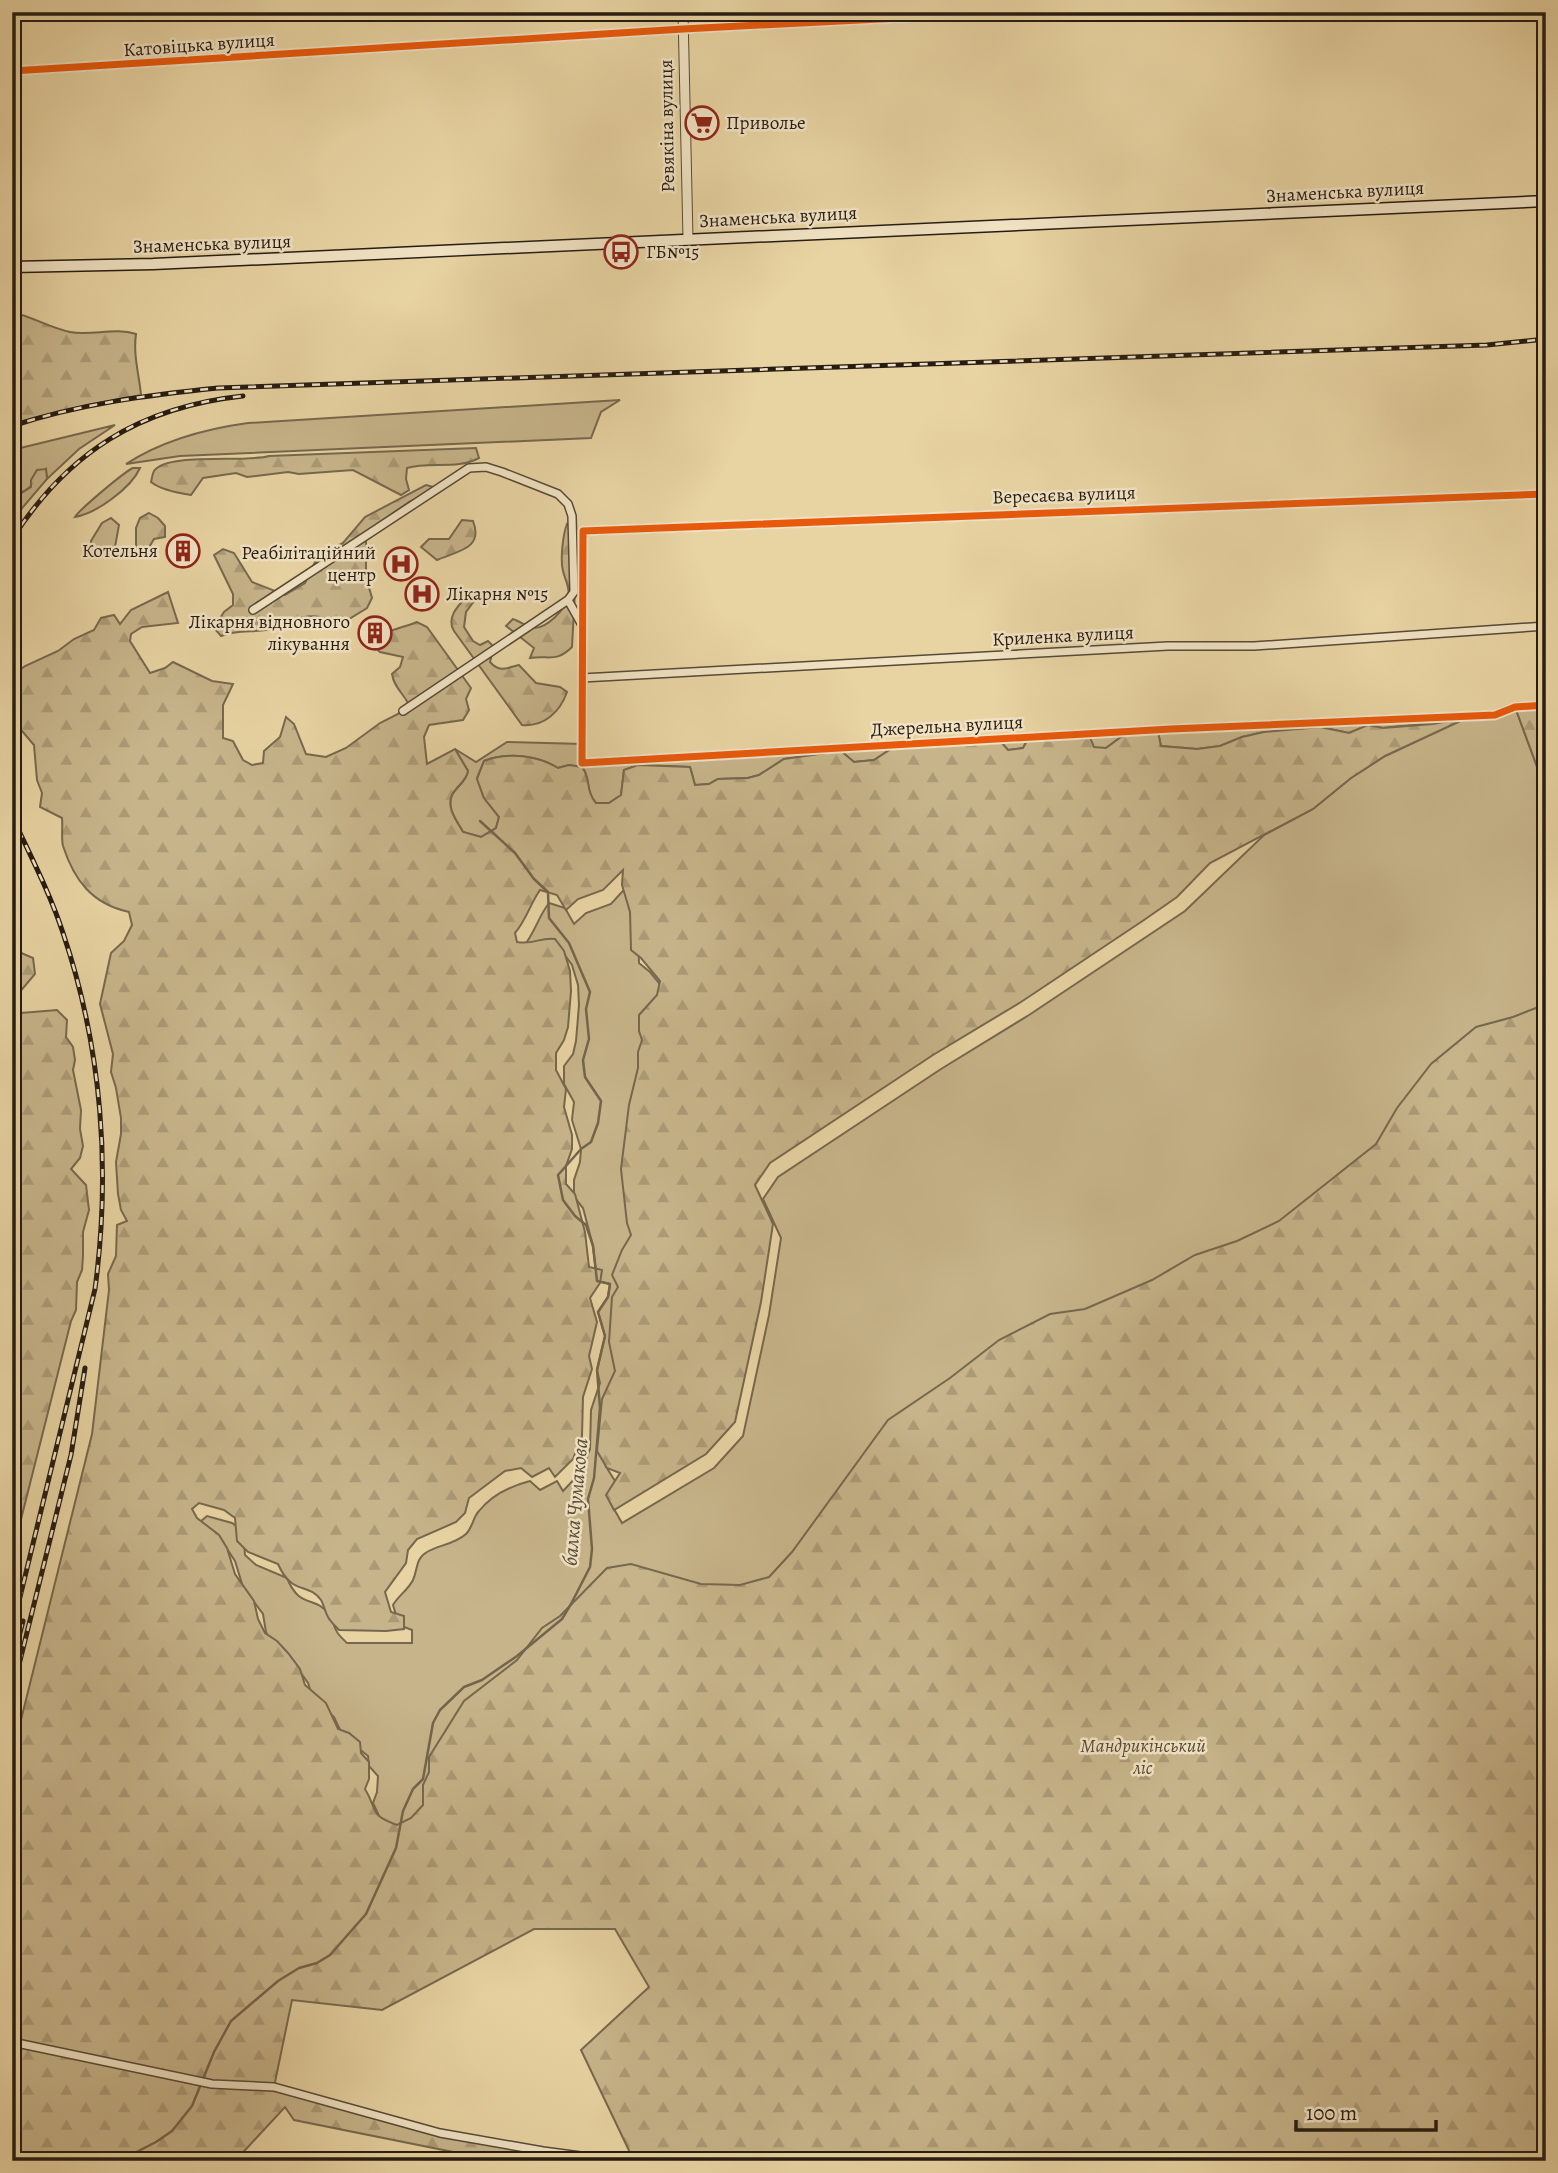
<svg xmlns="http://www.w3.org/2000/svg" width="1558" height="2173" font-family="Alegreya,serif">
<defs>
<pattern id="forest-firs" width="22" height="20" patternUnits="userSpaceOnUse" patternTransform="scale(1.75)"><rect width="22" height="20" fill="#c7b48a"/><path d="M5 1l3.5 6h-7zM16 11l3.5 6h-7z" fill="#ab9a76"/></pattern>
</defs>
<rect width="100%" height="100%" fill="#e8d3a2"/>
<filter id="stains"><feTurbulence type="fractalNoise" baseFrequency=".00286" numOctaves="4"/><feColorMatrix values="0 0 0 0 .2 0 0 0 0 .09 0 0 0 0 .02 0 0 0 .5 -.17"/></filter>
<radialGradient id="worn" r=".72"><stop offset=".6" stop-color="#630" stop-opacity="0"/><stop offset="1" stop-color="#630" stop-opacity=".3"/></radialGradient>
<!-- grass -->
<path fill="#c7b48a" stroke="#76684e" stroke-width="2" d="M620 400 601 412 591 438 180 456 126 464C163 440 204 429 248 423Z
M115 425 79 449 47 479 46 469C36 480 28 494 12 494V450Z
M1515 707 1546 791V1021L1484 1041 1439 1077 1405 1121 1384 1157 1350 1187 1287 1234 1245 1254 1203 1269 1160 1294 1093 1322 1058 1328 1007 1354 958 1392 896 1434 800 1566 777 1590 748 1599 709 1598 639 1578 615 1581 568 1630 550 1642 525 1673 510 1683 493 1700 472 1715 437 1770 438 1785 431 1798V1818L419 1831 405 1839 386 1831 373 1803 377 1792 378 1776 369 1766 368 1756 357 1747 346 1742 334 1717 313 1698 308 1683 296 1666 286 1654 273 1647 266 1632 263 1614 243 1587 235 1561 227 1549 205 1532 200 1522 207 1516 232 1523 243 1531 245 1555 256 1565 287 1578C300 1610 315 1595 329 1614 333 1618 333 1625 336 1630 338 1635 343 1639 347 1643H412V1630L399 1625 393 1605C399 1595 408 1590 413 1580 418 1569 415 1559 427 1552 439 1545 455 1544 466 1534 473 1527 473 1517 479 1511 491 1496 511 1486 530 1481L540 1490 557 1481 563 1491 581 1472 590 1449 591 1410 600 1383 597 1370 605 1336 598 1312 608 1297 610 1284 597 1281 593 1246 583 1208 574 1197V1180L580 1162 581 1149 572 1120 574 1102 564 1084V1066L573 1054 576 1041 579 1005 578 985 572 965 563 953C547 950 543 959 525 955L523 947C535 933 538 917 549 903L565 908 574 924 586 913 611 904 631 882 630 898 638 926 639 963 650 972 668 994 665 1009 647 1029V1045L650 1054 646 1066V1082L638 1119 629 1183 635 1237 639 1249 630 1263 621 1289 626 1300 620 1311 617 1356 623 1385 610 1413 605 1465 615 1481 628 1487 614 1509 622 1523 714 1468 743 1436 769 1315 781 1238 763 1199 778 1177 941 1069 1029 1015 1185 911 1264 835 1313 809 1351 778 1385 756 1463 719 1383 728 1368 725 1349 733 1320 727 1264 732 1242 737 1220 746 1197 749 1161 746 1158 732 1133 734 1121 737 1106 748H1094L1090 738 1028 739 1023 748 1008 750 1001 742 935 746 897 745 874 760 854 762 841 751 784 759 759 775 748 778 718 779 709 784 695 785 690 767 638 765 624 770 621 795 609 803H595C585 790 591 778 582 767L569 765 558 768C537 755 508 752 484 761L477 778 484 798 499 817 496 828 481 837 463 832C457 821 446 808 452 795 457 786 466 782 468 771L455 749 476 762 507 742 583 744 582 763 1171 729 1495 715Z"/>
<!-- forest -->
<path fill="url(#forest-firs)" stroke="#76684e" stroke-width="2" d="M12 312C33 317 50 328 70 332 92 336 115 327 136 334 133 355 139 374 141 395L83 406 12 424Z
M476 448 479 458C457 470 430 461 407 468L406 479 409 490 401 495 353 470 299 474 288 472 247 477 236 473 203 478 191 495C178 493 161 490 151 482 152 479 152 474 154 471 167 452 247 463 269 456Z
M133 468H140C131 488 97 513 75 517 79 510 124 472 133 468Z
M46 469 47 479 12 520V494H20L31 487V480L37 470Z
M426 485 437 488 409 502 366 532V577L372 598 367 608 341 624C333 623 327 618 320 617 301 613 288 625 271 629 254 633 238 629 221 636L214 628 224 612 233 605V594L214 555 223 549 234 553 252 582 285 595 305 583 315 562 323 554 343 543 365 517Z
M149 513 158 518 165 526V537L154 539 148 549 136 550V528L140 518Z
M111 518 119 525 115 547 106 554 93 553 91 541 102 523Z
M462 520 473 521C484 549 457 551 437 560L421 547 429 539H449Z
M567 524 575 531 577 554 572 647C556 663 549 655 530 658L534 648 506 626 513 619C519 621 528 627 533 628 547 629 565 609 568 598 571 589 565 580 563 571 560 560 563 534 567 524Z
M168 592 178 623 142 627 131 634 130 641 150 673 165 668 173 662 212 681 233 684 223 705V738L233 741 243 760 252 765 263 763 264 751 280 737 286 717 294 724 306 754 326 757 346 748 380 723 398 714 408 703C402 692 394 687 392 674L400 667 403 657 380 652 372 645C384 629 400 629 417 622L427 627 471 688 466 699 469 710 463 720 429 725 424 737 427 764 455 749 468 771C466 782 457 785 452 795 446 808 457 821 463 832L481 837 496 828 499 817 484 798 477 779 484 761C508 752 537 755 558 768L569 765 582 767C591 778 585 790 596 803H609L621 795 624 770 638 765 690 767 695 785 709 784 718 779 748 778 759 775 784 759 841 751 854 762 874 760 897 745 935 746 1001 742 1008 750 1023 748 1028 739 1090 738 1094 747 1106 748 1121 737 1133 734 1158 732 1161 746 1197 749 1220 746 1242 737 1264 732 1320 727 1349 733 1368 725 1383 728 1433 724 1469 717 1385 756 1351 778 1313 809 1210 863 1177 897 1144 920 1021 1002 933 1055 770 1163 755 1185 773 1224 761 1302 735 1422 706 1454 614 1510 606 1495 620 1473 607 1468 597 1451 602 1399 615 1371 609 1342 612 1297 618 1287 612 1275 622 1250 631 1235 627 1223 621 1169 629 1105 638 1068V1052L642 1040 639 1031V1015L657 995 660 981 641 958 631 950 630 912 622 885 623 870 603 890 578 899 566 910 557 895 540 890C530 904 527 919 515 933L517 942C534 945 540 937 555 939L564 951 570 971 571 991 568 1027 564 1040 556 1053V1070L566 1089 564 1107 572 1135V1149L566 1166V1184L575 1194 585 1232 589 1267 602 1270 600 1283 590 1298 597 1322 589 1356 592 1369 583 1397 582 1436 573 1459 555 1477 549 1468 532 1477 521 1468 505 1471 469 1498 465 1513 456 1522 417 1539 408 1550 406 1563 385 1592 391 1612 404 1616V1629L386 1631 339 1630C335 1626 330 1621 328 1617 325 1612 324 1605 321 1600 308 1582 292 1596 278 1564L248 1552 237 1541 235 1518 224 1510 199 1503 192 1509 197 1518 219 1535 227 1548 235 1574 254 1601 258 1619 265 1633 277 1641 288 1653 300 1669 305 1685 326 1703 338 1729 349 1733 360 1742 361 1753 369 1762V1779L365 1789C379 1812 368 1814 397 1825L411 1818 423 1805V1785L429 1772V1757L464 1701 517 1660 542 1628 560 1616 607 1568 631 1564 701 1584 740 1585 769 1577 792 1552 888 1420 950 1378 999 1340 1050 1314 1085 1309 1152 1280 1195 1255 1237 1241 1279 1221 1376 1144 1397 1108 1431 1064 1476 1027 1513 1017 1546 1004V2161H634L581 2050 649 1987 615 1929H534L382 2010 292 2000 274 2087 440 2133 618 2161H498L294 2120 285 2107 235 2161H12V1756L92 1434 109 1290 108 1274 116 1256 117 1225 127 1221 121 1210 118 1194 116 1162 121 1134V1118L116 1088 111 1072 113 1054 100 1004 111 953 124 941 132 925 129 912C92 904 74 880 63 846 61 838 63 827 62 818L40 807 42 793 37 780 34 745 16 724 12 707 18 702 12 689V676L25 666 58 651 74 639 94 630 101 618 114 615 120 624 131 610Z
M471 592 480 593 466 612 464 627 473 641 480 645 488 641 494 647 490 662C500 673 506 668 519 665L536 683 560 687 567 692C560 712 544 727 522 725L454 631C445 616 461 603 471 592Z
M1546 705V791L1515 707Z
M12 949 33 958 35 974 18 994 21 1013 57 1010 67 1020 66 1037 73 1047 75 1060 73 1070 81 1110 80 1129 83 1146 80 1158 71 1169 86 1185 89 1210 83 1232V1256L82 1270 77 1282 76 1310 71 1321 12 1555Z"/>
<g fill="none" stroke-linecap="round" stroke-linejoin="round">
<!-- stream -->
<path stroke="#73654b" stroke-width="2.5" d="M119 2161 156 2142 172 2131 192 2106 214 2052 231 2021 278 1981 299 1968 317 1963 330 1955 366 1914 396 1848 403 1811 413 1789 423 1779 433 1723 440 1710 464 1687 482 1680 517 1656 562 1619 571 1604 590 1567 592 1549 588 1499 594 1478 600 1408 597 1370 605 1336 598 1312 608 1297 610 1284 597 1281 593 1246 586 1225 575 1216 563 1200 558 1175 581 1149 591 1142 598 1123 601 1101 585 1077 583 1060 589 1039 586 1009 590 992 569 943 549 918 548 892 534 879 515 853 480 821"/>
<defs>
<path id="minor" d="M12 71 683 29 1016 12
M1546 494 583 531 582 763 1171 729 1495 715 1515 707 1546 705
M568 600 582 625
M253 610 469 468 486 467 502 472 558 494 568 504 572 516 574 592 568 600 403 711
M582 678 1168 646H1254L1546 626
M12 2042 212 2084 274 2087 440 2133 543 2151 618 2161"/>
<path id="tertiary" d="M683 12 688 239"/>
<path id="secondary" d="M12 267 153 264 1546 201"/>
</defs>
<!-- minor casing -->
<use href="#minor" stroke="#564a36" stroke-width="10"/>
<!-- tertiary casing -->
<use href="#tertiary" stroke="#564a36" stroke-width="11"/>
<!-- secondary casing -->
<use href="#secondary" stroke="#261c12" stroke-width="13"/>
<!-- minor -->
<use href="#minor" stroke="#f0e2c3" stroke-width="7"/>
<!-- tertiary -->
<use href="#tertiary" stroke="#f0e2c3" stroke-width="9"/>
<!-- secondary -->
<use href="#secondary" stroke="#f0e2c3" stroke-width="10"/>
<defs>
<path id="rail" d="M12 426C79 404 148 395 218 388L1487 345 1546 339
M12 539C68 452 140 407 243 396
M12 816C30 855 50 893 63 933 102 1048 111 1170 95 1289L12 1630
M12 1663 23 1621
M12 1693 71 1455 85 1368"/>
</defs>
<!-- rail casing -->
<use href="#rail" stroke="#261c12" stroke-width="5"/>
<!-- rail -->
<use href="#rail" stroke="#f0e2c3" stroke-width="2.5" stroke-dasharray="8" stroke-linecap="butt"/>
<defs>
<path id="cycleway" d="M12 71 683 29 1016 12
M1546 494 583 531 582 763 1171 729 1495 715 1515 707 1546 705"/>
</defs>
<!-- cycleway casing -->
<use href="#cycleway" stroke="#f0e2c3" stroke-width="11"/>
<!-- cycleway -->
<use href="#cycleway" stroke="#e8590c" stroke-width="7"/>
</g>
<!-- icons -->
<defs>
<symbol id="supermarket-ring" viewBox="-11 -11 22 22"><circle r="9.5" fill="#f0e2c3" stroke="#8f2418" stroke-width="1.5"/><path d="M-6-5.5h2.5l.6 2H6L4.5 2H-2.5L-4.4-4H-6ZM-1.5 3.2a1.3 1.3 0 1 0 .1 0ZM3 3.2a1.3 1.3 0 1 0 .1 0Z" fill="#8f2418"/></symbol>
<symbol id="bus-ring" viewBox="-11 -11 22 22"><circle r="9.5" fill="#f0e2c3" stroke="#8f2418" stroke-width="1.5"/><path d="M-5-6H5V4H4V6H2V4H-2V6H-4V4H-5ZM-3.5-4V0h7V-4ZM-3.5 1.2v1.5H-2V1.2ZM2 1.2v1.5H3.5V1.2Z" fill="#8f2418"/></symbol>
<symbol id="building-ring" viewBox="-11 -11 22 22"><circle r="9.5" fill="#f0e2c3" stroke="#8f2418" stroke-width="1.5"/><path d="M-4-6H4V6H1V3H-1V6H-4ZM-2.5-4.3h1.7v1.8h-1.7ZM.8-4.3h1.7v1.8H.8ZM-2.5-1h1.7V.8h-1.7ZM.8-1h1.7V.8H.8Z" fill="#8f2418"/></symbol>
<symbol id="hospital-ring" viewBox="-11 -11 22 22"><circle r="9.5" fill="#f0e2c3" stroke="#8f2418" stroke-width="1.5"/><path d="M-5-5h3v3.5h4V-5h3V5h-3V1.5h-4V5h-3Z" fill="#8f2418"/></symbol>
</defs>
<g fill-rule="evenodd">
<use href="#supermarket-ring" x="683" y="104" width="38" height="38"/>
<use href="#bus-ring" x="602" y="233" width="38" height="38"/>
<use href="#building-ring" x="164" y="532" width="38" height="38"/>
<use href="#hospital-ring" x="382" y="545" width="38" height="38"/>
<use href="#hospital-ring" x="403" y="575" width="38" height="38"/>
<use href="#building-ring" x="356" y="614" width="38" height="38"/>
</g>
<g text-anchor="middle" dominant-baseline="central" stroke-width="5" stroke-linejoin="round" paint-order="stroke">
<!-- street labels -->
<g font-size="19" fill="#261c12" stroke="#f0e2c3">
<text transform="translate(199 45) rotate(-4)">Катовіцька вулиця</text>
<text transform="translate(667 126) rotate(-91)">Ревякіна вулиця</text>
<text transform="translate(1345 192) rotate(-3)">Знаменська вулиця</text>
<text transform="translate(778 217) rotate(-3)">Знаменська вулиця</text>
<text transform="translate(212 244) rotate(-2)">Знаменська вулиця</text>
<text transform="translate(1064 495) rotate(-2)">Вересаєва вулиця</text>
<text transform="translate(1063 636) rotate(-3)">Криленка вулиця</text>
<text transform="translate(947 726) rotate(-3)">Джерельна вулиця</text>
</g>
<!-- poi labels -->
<g font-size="19" fill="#261c12" stroke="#f0e2c3" text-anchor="start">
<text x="726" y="123">Приволье</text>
<text x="646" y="252">ГБ№15</text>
<text x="158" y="551" text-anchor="end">Котельня</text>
<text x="376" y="553" text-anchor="end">Реабілітаційний<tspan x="376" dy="22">центр</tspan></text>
<text x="446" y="594">Лікарня №15</text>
<text x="350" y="622" text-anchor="end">Лікарня відновного<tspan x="350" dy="22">лікування</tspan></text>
</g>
<!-- park labels -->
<g font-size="19" font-style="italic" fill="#564a36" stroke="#f0e2c3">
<text x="1143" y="1746">Мандрикінський<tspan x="1143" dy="22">ліс</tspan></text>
</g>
<!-- water labels -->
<g font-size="21" font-style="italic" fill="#594c38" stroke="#f0e2c3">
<text transform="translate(575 1502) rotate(-85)">балка Чумакова</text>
</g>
</g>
<!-- margin -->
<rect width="1558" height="2173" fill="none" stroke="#e8d3a2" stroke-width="42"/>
<rect x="14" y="14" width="1530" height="2145" fill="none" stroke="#261c12" stroke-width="3.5"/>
<rect x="21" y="21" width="1516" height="2131" fill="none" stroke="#261c12" stroke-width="2"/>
<!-- scale -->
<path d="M1296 2120v10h140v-10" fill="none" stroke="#261c12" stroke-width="3.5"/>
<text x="1306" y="2120" font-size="21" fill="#261c12" stroke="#f0e2c3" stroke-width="5" paint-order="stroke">100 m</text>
<rect width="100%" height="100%" filter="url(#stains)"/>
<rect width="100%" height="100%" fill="url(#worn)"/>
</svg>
